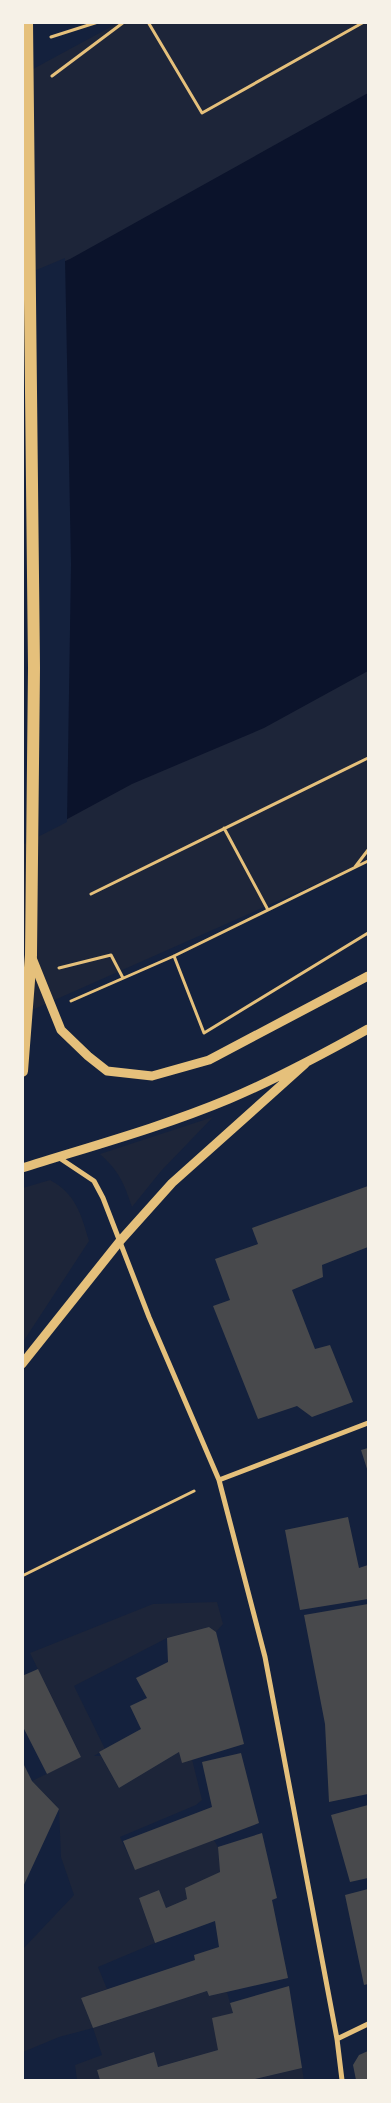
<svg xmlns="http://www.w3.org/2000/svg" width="391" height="2103" font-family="Bitter,serif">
<rect width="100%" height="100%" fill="#14213d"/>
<!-- green -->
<path fill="#1d2539" d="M118 23H368V861L23 1014 22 75Z
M213 1117 161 1171 132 1207C124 1183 119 1171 100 1154Z
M50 1180C76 1194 81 1214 89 1241L23 1342V1188Z
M217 1602 223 1624 216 1632 209 1627 167 1638 74 1686 105 1749 94 1756H101L119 1788 179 1752 192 1759 202 1800 196 1805 120 1837 135 1869 214 1840 218 1847 220 1872 185 1888 187 1899 166 1908 159 1890 139 1898 155 1943 98 1967 107 1989 81 1998 93 2028 207 1991 209 1996 227 1992 233 2013 218 2050 158 2067 153 2052 97 2070 100 2080H77L75 2065 102 2055 93 2028 59 2037 23 2052 22 1950 74 1895 61 1857 59 1809 32 1781 81 1757 30 1653 153 1604Z
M302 2068 304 2080H251Z"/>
<!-- water -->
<path fill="#0b132b" d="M368 93V671L264 728 132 784 23 843V279L70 259Z"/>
<!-- pier -->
<path fill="#14213d" d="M65 258 71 564 67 822 22 845V276Z"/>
<!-- building -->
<path fill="#48494c" d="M368 1186V1247L322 1265 323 1277 292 1290 315 1349 330 1345 353 1402 312 1417 297 1406 258 1419 213 1306 230 1300 215 1259 258 1244 252 1228Z
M368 1448V1472L361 1450Z
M348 1517 359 1568 368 1565V1599L300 1610 285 1530Z
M368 1604V1794L329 1802 325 1724 304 1615Z
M209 1627 216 1632 244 1744 182 1763 179 1752 119 1788 99 1752 141 1729 130 1706 147 1698 136 1678 168 1662 167 1638Z
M38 1669 81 1757 47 1774 22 1725V1676Z
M241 1753 259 1823 135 1870 123 1841 212 1807 202 1762Z
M22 1761 32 1781 59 1809 22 1889Z
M368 1805V1878L350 1882 331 1815Z
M262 1833 277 1898 272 1900 288 1978 209 1996 207 1991 93 2028 81 1998 195 1960 194 1955 219 1947 215 1921 155 1943 139 1898 159 1890 166 1908 187 1899 185 1888 220 1872 218 1847Z
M368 1889V1984L364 1985 345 1895Z
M289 1986 302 2068 251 2080H100L97 2070 154 2052 158 2067 218 2050 212 2018 233 2013 230 2003Z
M368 2051V2080H356L353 2065 359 2055Z"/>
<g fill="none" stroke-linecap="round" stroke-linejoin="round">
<!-- path -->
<path stroke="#e5c07b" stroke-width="3" d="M148 22 202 113 364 22
M51 37 98 22
M52 76 124 22
M224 828 268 910
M355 867 368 850
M91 894 368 758
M174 956 204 1033 368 933
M59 968 111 955 123 978
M71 1001 174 956 368 861
M22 1576 194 1491"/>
<!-- minor -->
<path stroke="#e5c07b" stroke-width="5" d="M58 1157 94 1181 103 1198 149 1317 219 1480 265 1657 337 2039 342 2080
M219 1480 368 1423
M337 2039 368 2024"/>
<!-- tertiary -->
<path stroke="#e5c07b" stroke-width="9" d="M32 958 61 1030 88 1056 107 1071 152 1076 209 1060 368 976
M22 1168C92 1146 162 1127 229 1099 277 1079 323 1054 368 1029
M22 1364 120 1241 172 1183 305 1064"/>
<!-- primary -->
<path stroke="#e5c07b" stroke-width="12" d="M22 1071 31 955 34 668 27 22"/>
</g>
<!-- border -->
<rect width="391" height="2103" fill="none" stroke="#f6f1e7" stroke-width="48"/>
</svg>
